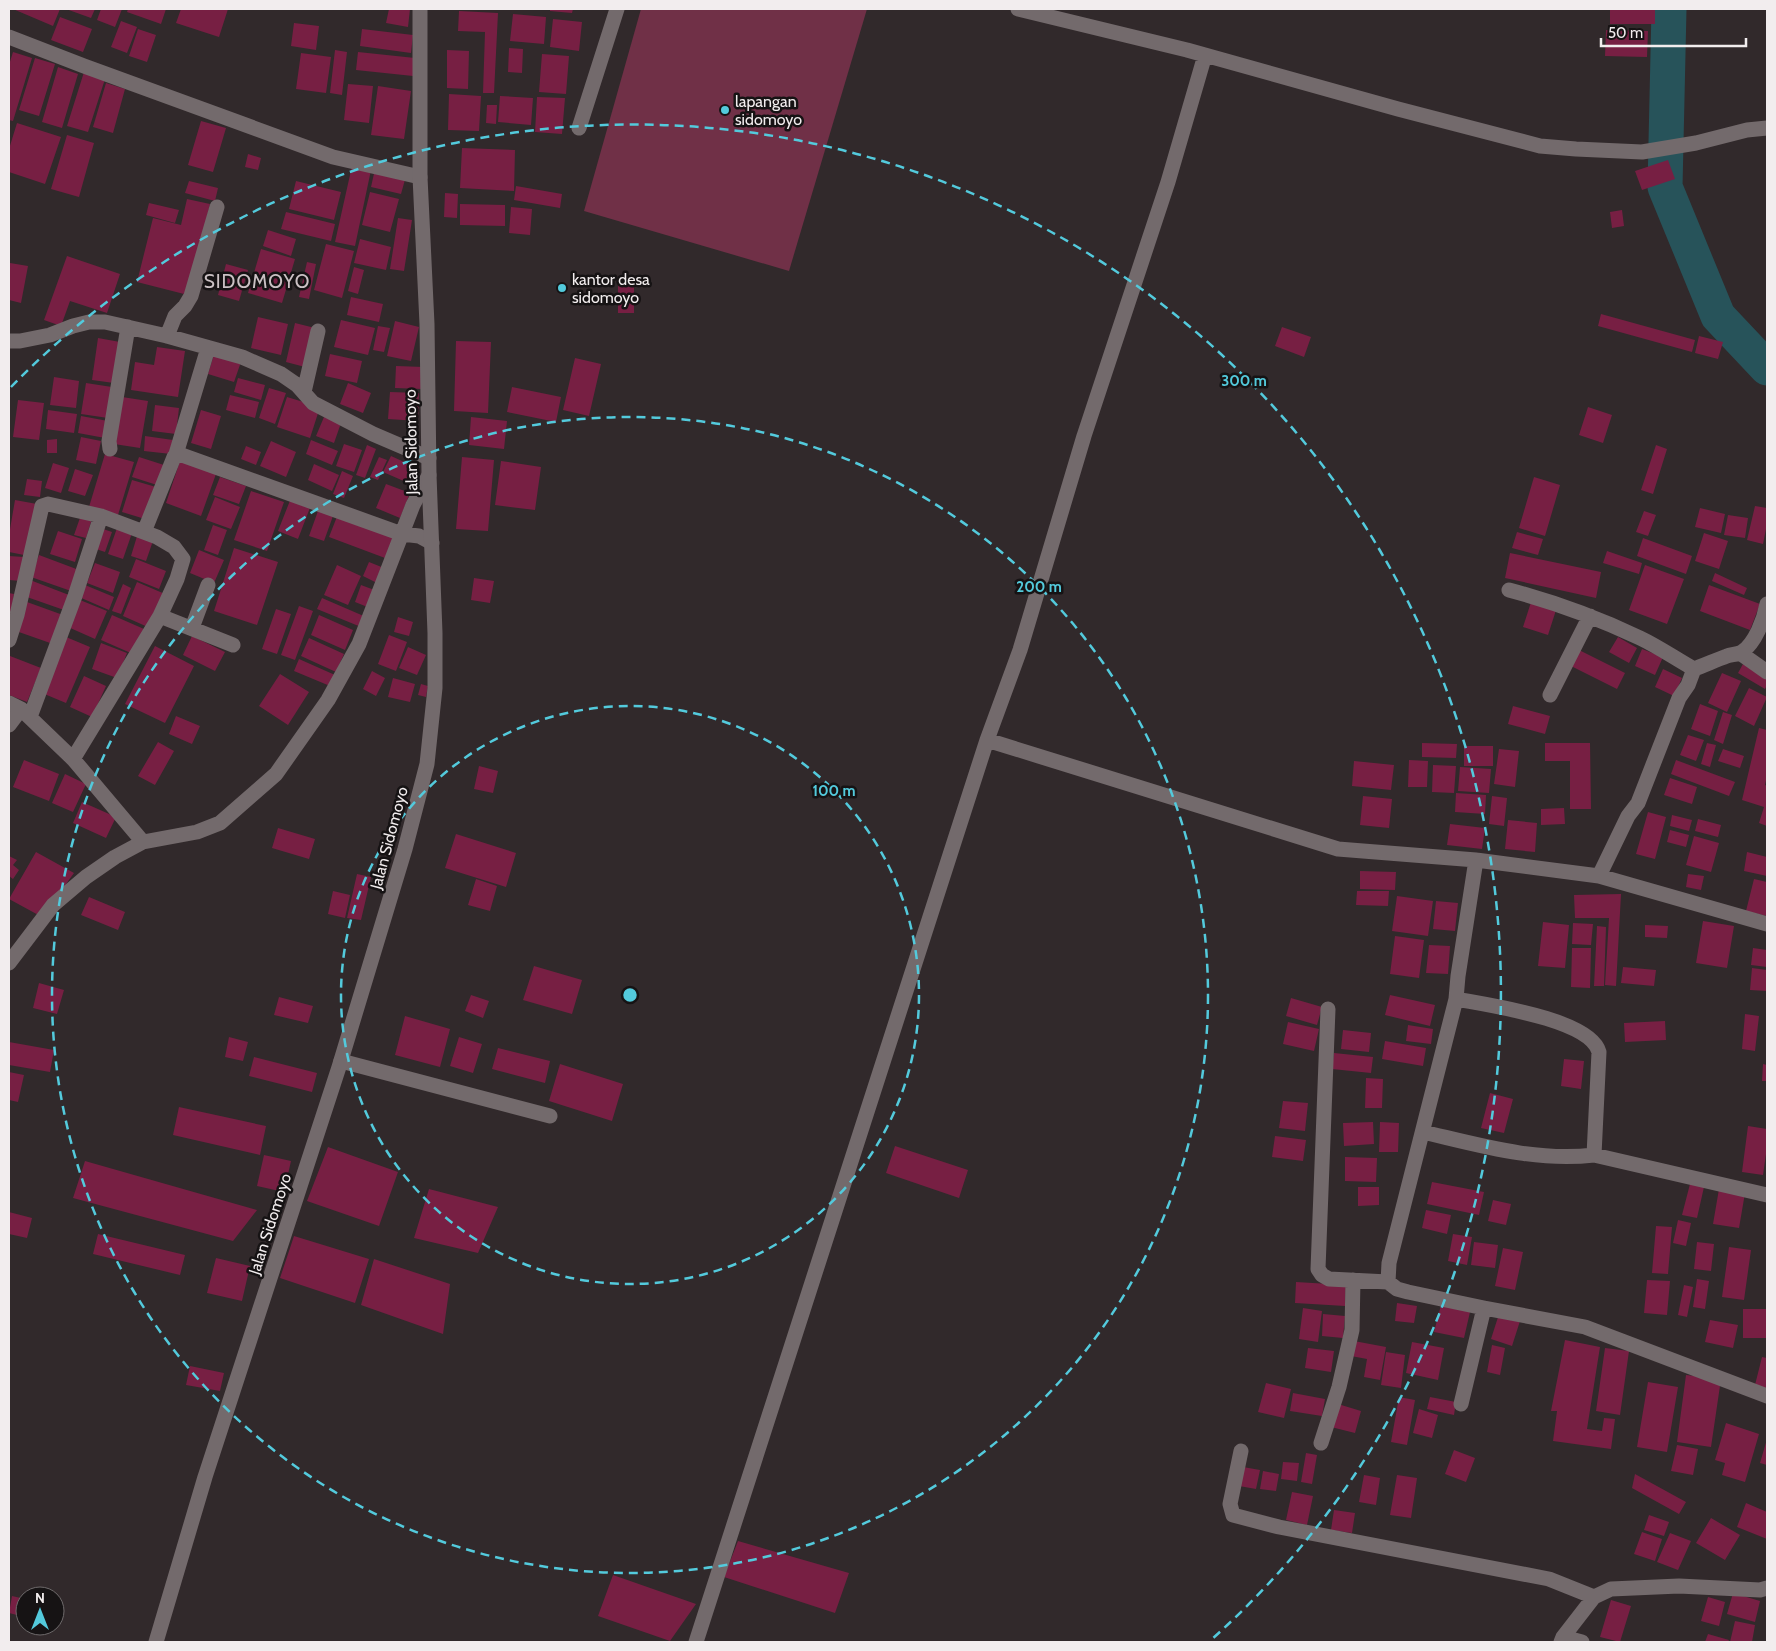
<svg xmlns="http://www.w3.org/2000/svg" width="1776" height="1651" font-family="Cabin,sans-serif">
<rect width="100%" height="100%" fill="#31292b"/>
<!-- green -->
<path fill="#703047" d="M641 9H867L789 271 584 211Z"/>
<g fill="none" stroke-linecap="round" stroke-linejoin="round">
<!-- river -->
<path stroke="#27535a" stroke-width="35" d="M1669 9 1665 187 1718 316 1767 368"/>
</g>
<!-- building -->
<path fill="#771f43" d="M13 9H60L53 26Z
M66 9H95L91 18Z
M101 9H122L115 27 97 20Z
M128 9H166L161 24 127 12Z
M181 9H228L219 37 176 23Z
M389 9H410L408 27 386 23Z
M550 9H573L572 13 550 11Z
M1610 9H1655V24H1610Z
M459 11 498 13 494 93H483L485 32 458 31Z
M513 14 546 17 544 44 510 41Z
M60 17 92 29 83 52 51 40Z
M553 19 582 22 579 51 550 47Z
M121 21 137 27 127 53 111 47Z
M294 23 319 26 316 50 291 46Z
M138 29 156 35 147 62 129 56Z
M362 29 413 35 411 53 360 46Z
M1606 30 1648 31 1647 57 1605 56Z
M509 48 523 49 522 73 508 72Z
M335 50 347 52 342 95 330 93Z
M447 50 469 51 468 89 447 88Z
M13 52 32 58 13 121 9 120V65Z
M358 52 415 58 413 76 356 70Z
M301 53 331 57 326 93 296 89Z
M542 54 569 56 566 94 539 92Z
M35 58 55 64 39 116 19 110Z
M58 67 78 74 62 128 42 122Z
M84 72 105 79 88 132 67 126Z
M106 83 125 89 113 133 93 127Z
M348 84 373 86 369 123 344 120Z
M378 86 411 91 404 139 371 135Z
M449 94 481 96 479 131 448 130Z
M500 96 533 98 531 125 498 122Z
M537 97 565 98 562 134 535 132Z
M487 105H497L496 124 486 123Z
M201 121 226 128 213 172 188 165Z
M17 123 61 137 45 184 9 172V149Z
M67 135 94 143 79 197 51 189Z
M462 148 515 150 514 191 460 188Z
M248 154 261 158 258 170 245 167Z
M1668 160 1675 179 1642 190 1635 171Z
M352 166 371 170 355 246 335 242Z
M375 169 406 176 401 194 371 187Z
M189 181 218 188 215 201 185 193Z
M296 181 341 192 334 220 289 209Z
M516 186 562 194 560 208 514 200Z
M370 192 399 199 390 232 362 225Z
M445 193 458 194 457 218 444 217Z
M187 199 210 204 188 295 137 282 153 218 181 225Z
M149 203 179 210 175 223 146 215Z
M460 204 505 205V226L460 225Z
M511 207 532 209 530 235 509 233Z
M1622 210 1624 226 1612 228 1610 212Z
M286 212 335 224 331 241 281 229Z
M398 218 412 220 404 271 390 269Z
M268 230 296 239 291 256 263 246Z
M360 239 391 247 386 270 354 263Z
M326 244 354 251 342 298 314 290Z
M261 249 295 259 282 303 248 293Z
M67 256 120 274 107 313 70 301 61 326 44 320Z
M307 262 316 264 309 299 299 297Z
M10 263 28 266 21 303 9 300Z
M226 264 248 270 239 301 218 295Z
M354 267 364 270 358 294 348 291Z
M618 282H634V313H618Z
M351 297 383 304 379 322 347 315Z
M1601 314 1695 340 1692 352 1598 326Z
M258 317 288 324 281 355 251 348Z
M341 320 375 328 368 355 334 347Z
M395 321 419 327 411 361 387 356Z
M295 323 315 328 305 367 286 362Z
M378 326 390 328 384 352 373 350Z
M1282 327 1311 337 1304 357 1275 346Z
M1699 336 1723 342 1718 359 1695 353Z
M98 338 120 342 114 383 92 380Z
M456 341 491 342 488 413 454 411Z
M157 347 185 351 178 397 131 390 135 362 154 365Z
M215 351 242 359 234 382 208 374Z
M330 354 362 361 357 383 325 376Z
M575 358 601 364 589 416 563 410Z
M396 366 424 367 423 389 395 388Z
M54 377 79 381 76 408 50 405Z
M238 378 265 385 261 400 234 392Z
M86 383 112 387 108 418 81 414Z
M348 383 371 393 363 413 340 404Z
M512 387 561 397 556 422 507 412Z
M269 388 286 393 275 424 259 418Z
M390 392 419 393 418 421 388 419Z
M230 395 259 402 255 418 226 410Z
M122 397 148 401 140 448 114 444Z
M287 397 320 407 310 438 277 427Z
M18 400 44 403 39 440 13 437Z
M155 405 179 408 176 434 152 431Z
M1588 407 1612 415 1603 443 1579 435Z
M48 410 77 414 74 433 46 429Z
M201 410 221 416 211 449 191 443Z
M81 416 108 421 105 438 78 433Z
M324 417 341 423 334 443 316 436Z
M471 417 507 421 504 449 469 445Z
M145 436 173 440 171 454 144 451Z
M81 437 101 441 96 464 76 460Z
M57 439V453H47V440Z
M311 440 338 451 332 465 306 454Z
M271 441 296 452 286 477 260 466Z
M344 444 362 450 354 472 336 466Z
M367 445 376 449 365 478 356 475Z
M1656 445 1667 449 1653 494 1641 490Z
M246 446 261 452 256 465 241 459Z
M105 454 134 462 118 515 89 507Z
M391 456 413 466 406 482 383 472Z
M139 457 164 465 157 485 132 477Z
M379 457 387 460 378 480 370 477Z
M462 457 494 460 488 531 456 529Z
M180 461 216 474 201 516 166 503Z
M501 461 541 467 535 510 495 505Z
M53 463 69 468 61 493 45 488Z
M314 464 339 475 332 491 308 480Z
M75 469 93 475 85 496 68 491Z
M342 471 353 476 344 498 333 494Z
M220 477 246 486 239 504 213 495Z
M1534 477 1560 485 1545 536 1519 528Z
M27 479 42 481 40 497 24 495Z
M132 480 156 487 145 519 122 512Z
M386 484 410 493 400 518 376 508Z
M251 491 284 502 267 551 234 540Z
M215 497 240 507 231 529 206 520Z
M291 498 311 505 298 539 278 531Z
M15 500 37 504 29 556 9 552V535Z
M1755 506 1767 508V524L1763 544 1747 540Z
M1700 508 1725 514 1721 533 1695 527Z
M318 511 333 516 324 541 309 536Z
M1644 511 1656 515 1648 536 1636 532Z
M338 514 394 536 385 558 329 537Z
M81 515 92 519 86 538 74 535Z
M1728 515 1748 518 1745 538 1724 535Z
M213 525 227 530 218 555 204 550Z
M100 528 112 532 105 552 93 548Z
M117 528 132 533 123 559 108 554Z
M58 531 82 539 75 562 50 554Z
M1517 532 1543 539 1538 555 1512 548Z
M138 533 154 538 146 561 131 556Z
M1704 533 1728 541 1719 569 1695 561Z
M1643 538 1692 556 1686 574 1637 556Z
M234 548 278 562 257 625 214 611Z
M199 550 224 560 214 583 190 573Z
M1607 551 1642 563 1639 574 1603 563Z
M1510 553 1601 572 1596 598 1505 578Z
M39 555 79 570 71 591 31 577Z
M9 556 24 557 21 581 9 580Z
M136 559 166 571 159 589 129 577Z
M369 562 384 568 377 583 363 576Z
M95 563 120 572 113 593 87 583Z
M337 565 361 576 348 605 324 595Z
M1645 565 1684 579 1667 624 1629 610Z
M1715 573 1747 588 1744 595 1712 581Z
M474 578 494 581 490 603 471 600Z
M30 580 69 595 64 610 24 596Z
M137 582 165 594 150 628 123 616Z
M123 584 131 588 121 614 112 611Z
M85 585 114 597 109 610 79 597Z
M361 585 377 591 370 608 355 602Z
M1709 585 1760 604 1750 630 1700 611Z
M9 593 14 594 9 625Z
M322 598 366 617 361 627 317 609Z
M1532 599 1557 607 1548 635 1523 627Z
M80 600 107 611 95 639 68 627Z
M27 602 63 615 53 644 16 631Z
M299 606 313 611 295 660 281 655Z
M276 609 291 614 277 654 262 649Z
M112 615 144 629 133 654 101 640Z
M319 615 353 630 345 650 311 635Z
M398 617 413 622 409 636 394 632Z
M389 635 407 642 396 671 378 664Z
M192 636 225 652 215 671 183 655Z
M66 637 90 647 66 703 42 693Z
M1618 637 1637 648 1629 663 1609 652Z
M309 638 344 654 336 672 301 656Z
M101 643 127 653 117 678 92 669Z
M155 646 194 666 165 723 125 704Z
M408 647 426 655 417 675 399 668Z
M1642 649 1663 657 1655 675 1635 666Z
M1579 650 1625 673 1617 689 1571 666Z
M10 656 41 668 27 702 9 695Z
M299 659 335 675 330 686 294 671Z
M1743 664 1767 679V685L1765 689 1738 673Z
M1663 669 1682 678 1674 696 1655 687Z
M372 671 385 678 376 696 363 689Z
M1722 673 1741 681 1727 712 1708 703Z
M280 674 309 692 288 725 259 706Z
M84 676 106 686 92 717 70 707Z
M393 678 415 684 410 702 388 697Z
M421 684 428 686 426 697 418 695Z
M1749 688 1767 697 1754 726 1735 716Z
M1700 704 1718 711 1710 736 1691 729Z
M1513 706 1550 716 1545 734 1508 724Z
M1723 712 1732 715 1723 744 1714 740Z
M176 716 200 726 192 744 169 734Z
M1759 728 1767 730V776L1765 785 1767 786V826L1759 823 1764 807 1742 800Z
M1688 735 1704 740 1696 761 1680 755Z
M158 742 174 751 155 785 138 776Z
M1422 743 1457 744 1456 758 1422 757Z
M1545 743H1590L1591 809H1570V761H1545Z
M1707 743 1716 745 1710 767 1701 764Z
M1464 746H1493V766H1464Z
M1499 749 1519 751 1515 787 1494 784Z
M1723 749 1744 756 1740 768 1718 761Z
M24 760 59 774 49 801 13 787Z
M1409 760 1428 761 1427 787H1408Z
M1676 760 1735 782 1729 796 1671 774Z
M1354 761 1394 765 1391 790 1352 786Z
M1433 765 1456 766 1454 793 1432 792Z
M479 766 498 771 493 793 474 789Z
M1460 767 1491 769 1489 793 1458 791Z
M65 774 86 784 73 812 52 803Z
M1670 778 1697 787 1692 804 1664 795Z
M1456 793 1486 795 1485 814 1455 812Z
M1363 796 1392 799 1389 828 1360 825Z
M1492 796 1507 798 1504 826 1489 824Z
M82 802 116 817 106 838 73 823Z
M1564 808 1565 824 1541 825V809Z
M1648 812 1666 817 1655 859 1636 854Z
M1672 815 1692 820 1689 831 1670 826Z
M1698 819 1721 825 1718 837 1695 831Z
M1508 820 1537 823 1535 852 1505 849Z
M1450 824 1485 828 1482 849 1447 845Z
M278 828 315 839 309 859 272 848Z
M1670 830 1689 835 1686 847 1667 842Z
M456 834 516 853 506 887 445 868Z
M1694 836 1719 843 1711 872 1686 865Z
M36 852 74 873 42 917 9 899Z
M1747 852 1767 857V876L1744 871Z
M9 856 17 860 13 865 19 870 13 879 9 876Z
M1360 871 1396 872 1395 890 1360 889Z
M357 874 371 877 361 920 347 918Z
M1688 874 1704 876 1701 890 1686 887Z
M476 879 497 886 490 911 468 905Z
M1754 879 1767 882V916L1746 911Z
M333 891 350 895 345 918 328 914Z
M1357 891H1389L1388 906 1356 905Z
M1621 894 1616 986 1605 985 1609 918H1575L1574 895Z
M1397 896 1433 901 1428 936 1392 931Z
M89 897 125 912 118 930 81 915Z
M1436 901 1458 903 1455 931 1433 929Z
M1703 921 1734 926 1727 968 1696 963Z
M1543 922 1569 925 1565 968 1538 966Z
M1573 923 1593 924 1591 945 1572 944Z
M1645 925 1668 926 1667 938 1645 937Z
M1597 926 1606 927 1604 986H1594Z
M1395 936 1424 940 1419 978 1390 974Z
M1429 945 1450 946 1448 974 1426 973Z
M1572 948H1591L1590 988 1571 987Z
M1753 948 1767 950V967L1751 965Z
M534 966 582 980 572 1014 523 1000Z
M1623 967 1656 970 1654 986 1621 983Z
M1752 968 1767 970V991L1750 990Z
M39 983 64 990 57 1014 33 1008Z
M471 995 489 1001 483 1018 465 1011Z
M1390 995 1435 1005 1430 1026 1385 1015Z
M279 997 313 1006 308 1023 274 1015Z
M1291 998 1322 1007 1317 1025 1286 1016Z
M1745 1014 1759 1016 1755 1051 1742 1049Z
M405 1016 450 1029 440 1067 395 1055Z
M1665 1021 1666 1040 1625 1042 1624 1023Z
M1288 1022 1319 1029 1314 1051 1283 1044Z
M1408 1025 1433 1029 1431 1044 1406 1041Z
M1343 1030 1371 1033 1369 1052 1341 1049Z
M229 1037 248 1042 243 1061 225 1057Z
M459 1037 482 1044 473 1073 450 1066Z
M1385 1041 1426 1048 1423 1066 1382 1059Z
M9 1042 54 1050 50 1072 9 1065Z
M498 1048 550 1061 545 1083 492 1069Z
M1334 1053 1373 1057 1371 1073 1332 1069Z
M254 1057 317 1073 312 1092 249 1076Z
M1564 1059 1584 1061 1581 1089 1561 1086Z
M560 1064 623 1084 612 1121 549 1101Z
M1763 1064 1767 1065V1081H1762Z
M9 1072 24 1075 18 1102 9 1100Z
M1366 1078 1383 1079 1382 1108H1365Z
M1490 1093 1513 1099 1504 1133 1481 1128Z
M1283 1101 1308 1103 1305 1131 1279 1128Z
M179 1107 266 1126 260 1155 173 1135Z
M1373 1122 1374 1144 1344 1146 1343 1123Z
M1380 1122 1399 1123 1398 1152H1379Z
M1748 1126 1767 1129V1147L1763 1175 1742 1172Z
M1275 1136 1306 1140 1303 1161 1272 1157Z
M895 1146 968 1170 959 1198 886 1173Z
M328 1147 398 1172 379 1226 307 1201Z
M264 1155 291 1161 284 1192 257 1186Z
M1345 1157 1377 1158 1376 1182 1345 1181Z
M85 1161 257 1210 233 1241 73 1198Z
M1432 1182 1484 1192 1479 1215 1427 1204Z
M1690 1184 1704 1187 1697 1218 1682 1215Z
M1358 1187H1379V1205L1358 1206Z
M429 1189 498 1207 478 1253 414 1238Z
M1719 1189 1745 1193 1739 1228 1713 1224Z
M1493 1200 1511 1204 1506 1225 1488 1221Z
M1426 1210 1451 1215 1447 1234 1422 1228Z
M9 1212 32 1218 27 1238 9 1234Z
M1678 1220 1691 1223 1686 1246 1673 1243Z
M1656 1226 1672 1227 1668 1274 1652 1273Z
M98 1234 185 1255 180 1275 93 1254Z
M1453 1234 1472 1237 1467 1265 1448 1261Z
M294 1236 369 1259 355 1303 280 1278Z
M1474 1242 1498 1245 1495 1268 1471 1265Z
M1697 1242 1714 1244 1711 1271 1694 1269Z
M1729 1247 1751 1250 1744 1300 1722 1297Z
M1503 1248 1523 1252 1515 1290 1495 1286Z
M216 1258 250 1266 242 1301 207 1293Z
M374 1259 450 1284 443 1334 361 1305Z
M1697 1279 1709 1281 1705 1309 1693 1307Z
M1647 1280 1670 1281 1667 1315 1644 1313Z
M1296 1282 1346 1285 1345 1306 1295 1303Z
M1684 1285 1693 1287 1687 1317 1678 1315Z
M1397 1303 1417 1306 1414 1323 1395 1321Z
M1441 1305 1470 1312 1464 1338 1434 1332Z
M1303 1308 1322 1311 1318 1342 1299 1339Z
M1743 1309H1767V1338H1743Z
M1323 1314 1345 1316 1343 1338 1322 1336Z
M1499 1314 1520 1321 1512 1346 1491 1339Z
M1710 1320 1738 1325 1733 1348 1705 1342Z
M1565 1340 1600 1347 1587 1429 1602 1431 1604 1418 1615 1419 1611 1449 1553 1441 1557 1411H1551Z
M1354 1341 1386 1347 1380 1380 1364 1377 1367 1359 1351 1356Z
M1412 1342 1444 1348 1438 1380 1406 1373Z
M1492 1345 1505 1348 1500 1375 1487 1372Z
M1308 1348 1334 1351 1331 1372 1305 1368Z
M1605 1348 1629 1351 1620 1415 1596 1411Z
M1386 1352 1405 1355 1401 1388 1381 1385Z
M1762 1357 1767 1358V1392L1754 1389Z
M190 1366 224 1373 220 1391 186 1385Z
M1686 1375 1721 1379 1711 1447 1677 1442Z
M1648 1382 1678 1387 1667 1452 1637 1447Z
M1266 1383 1291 1389 1284 1418 1258 1412Z
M1293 1393 1325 1399 1322 1416 1290 1411Z
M1399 1397 1415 1400 1407 1445 1391 1442Z
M1430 1397 1456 1402 1454 1415 1427 1409Z
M1338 1404 1361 1411 1355 1433 1331 1427Z
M1419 1409 1438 1415 1432 1438 1413 1433Z
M1726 1423 1759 1434 1745 1482 1722 1475 1725 1463 1715 1460Z
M1767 1439V1465L1760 1463Z
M1677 1445 1698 1449 1693 1475 1671 1471Z
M1454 1450 1475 1458 1466 1482 1445 1474Z
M1306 1453 1317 1455 1312 1484 1301 1482Z
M1283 1462 1299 1463 1297 1481 1281 1479Z
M1243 1467 1260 1470 1256 1489 1239 1486Z
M1263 1471 1279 1474 1276 1491 1260 1489Z
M1635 1474 1686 1502 1679 1514 1632 1488Z
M1364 1475 1380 1478 1376 1505 1359 1502Z
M1397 1475 1417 1478 1411 1518 1390 1515Z
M1292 1492 1313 1496 1307 1525 1286 1520Z
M1746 1503 1767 1512V1539L1737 1527Z
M1334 1510 1355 1513 1352 1533 1331 1530Z
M1649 1515 1669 1522 1664 1536 1644 1530Z
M1711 1518 1740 1535 1725 1560 1696 1543Z
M1642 1532 1662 1539 1655 1561 1634 1554Z
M1670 1533 1691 1541 1678 1570 1657 1562Z
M738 1541 849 1573 835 1613 724 1577Z
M613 1575 696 1604 670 1641 598 1616Z
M1733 1593 1760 1601 1755 1622 1727 1614Z
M12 1596 25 1599V1617L9 1613Z
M1708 1597 1725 1602 1719 1626 1701 1621Z
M1611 1600 1631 1606 1620 1642 1600 1637Z
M1735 1621 1755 1625 1752 1642H1730Z
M1708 1634 1729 1640 1728 1642H1705Z"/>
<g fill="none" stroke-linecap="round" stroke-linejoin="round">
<!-- minor -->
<path stroke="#736a6c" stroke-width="15" d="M1018 9 1187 50 1398 109 1540 146 1576 149 1642 152 1696 143 1747 130 1767 128
M9 37 84 66 333 157 420 177
M579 128 617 9
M167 336 175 316 185 306 191 296 217 207
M9 341H20L50 335 73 326 89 322H105L167 336 242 357 281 374 297 385 313 403 373 434 429 458
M304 392 318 331
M110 449 109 441 128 327
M176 454 208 348
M144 532 174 457 179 454 402 534 419 536 432 543
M1509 590C1554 602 1598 618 1640 638 1659 647 1676 659 1694 669
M160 616 233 645
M192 628 208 585
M9 640 17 615 42 506 48 504 101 516 157 537 174 547 183 559 177 579 160 616 73 759
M1740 653 1767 672
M1550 695 1590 616
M9 703 21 709 73 759 143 842
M30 717 75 596 101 516
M9 725 21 709
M987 740 1338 849 1476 860 1599 876 1767 924
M1476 860 1458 976 1456 999 1389 1263 1388 1282 1397 1289 1408 1292 1484 1308 1585 1327 1767 1396
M1599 876 1628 816 1638 803 1679 698 1688 685 1694 669C1705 665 1716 660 1727 656 1731 654 1737 655 1742 652 1755 643 1764 620 1767 604
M9 963 53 905 86 877 115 857 143 842 197 832 220 823 276 774 328 700 359 644 413 505 429 475
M1456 999C1487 1005 1590 1019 1599 1052L1594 1155 1767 1195
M1328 1009 1318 1269 1322 1275 1329 1279 1388 1282
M341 1061 550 1116
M1423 1132C1479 1145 1536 1162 1594 1155
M1461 1404 1484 1308
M1321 1443 1339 1387 1352 1330 1353 1280
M1241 1451 1230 1504 1233 1515 1279 1527 1549 1579 1594 1597
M1563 1637 1582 1642
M696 1642 987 740 1020 650 1084 436 1168 182 1205 55
M1561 1642 1563 1637 1594 1597 1611 1589 1679 1586 1760 1590 1767 1588"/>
<!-- secondary -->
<path stroke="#736a6c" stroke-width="15" d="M156 1642 205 1477 339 1067 405 849 427 764 435 688V633L429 475 427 324 420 177V9"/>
</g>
<!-- distance rings -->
<g fill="none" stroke="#53cadc" stroke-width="2.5" stroke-dasharray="9 6">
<circle cx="630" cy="995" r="289"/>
<circle cx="630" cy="995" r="578"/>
<path d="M11 387A868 868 0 1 1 1211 1640"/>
</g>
<!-- markers -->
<g fill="#53cadc" stroke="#161314" stroke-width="2">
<circle cx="725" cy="110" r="5"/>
<circle cx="562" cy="288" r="5"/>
</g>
<g text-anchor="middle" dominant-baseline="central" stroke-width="5" stroke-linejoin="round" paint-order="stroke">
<!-- poi labels -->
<g font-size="16" fill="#f2edee" stroke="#161314" text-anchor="start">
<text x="735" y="101">lapangan<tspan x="735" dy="18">sidomoyo</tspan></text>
<text x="572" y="279">kantor desa<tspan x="572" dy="18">sidomoyo</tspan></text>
</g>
<!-- street labels -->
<g font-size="16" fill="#f2edee" stroke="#161314">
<text transform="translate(411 442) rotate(-91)">Jalan Sidomoyo</text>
<text transform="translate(389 838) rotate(-75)">Jalan Sidomoyo</text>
<text transform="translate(270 1224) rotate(-72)">Jalan Sidomoyo</text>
</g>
<!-- quarter labels -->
<g font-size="19" letter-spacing="1" fill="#cbc1c4" stroke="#161314">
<text x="257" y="281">SIDOMOYO</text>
</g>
</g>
<circle cx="630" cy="995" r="8" fill="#53cadc" stroke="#161314" stroke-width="2.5"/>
<g font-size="15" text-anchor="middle" font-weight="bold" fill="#53cadc" stroke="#161314" stroke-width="5" stroke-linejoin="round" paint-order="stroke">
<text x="1244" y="386">300 m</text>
<text x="1039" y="592">200 m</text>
<text x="834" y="796">100 m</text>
</g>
<!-- border -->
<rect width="1776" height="1651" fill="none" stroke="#f2edee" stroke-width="20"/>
<!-- north arrow -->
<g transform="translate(40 1611)"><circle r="24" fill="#161314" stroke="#6e6a6b"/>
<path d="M0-4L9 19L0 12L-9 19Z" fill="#53cadc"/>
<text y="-8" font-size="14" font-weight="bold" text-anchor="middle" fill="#f2edee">N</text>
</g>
<!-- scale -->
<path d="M1601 38v8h145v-8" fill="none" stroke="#f2edee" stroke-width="2.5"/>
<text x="1608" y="38" font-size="15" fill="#f2edee" stroke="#161314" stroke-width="4" paint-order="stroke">50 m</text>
</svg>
